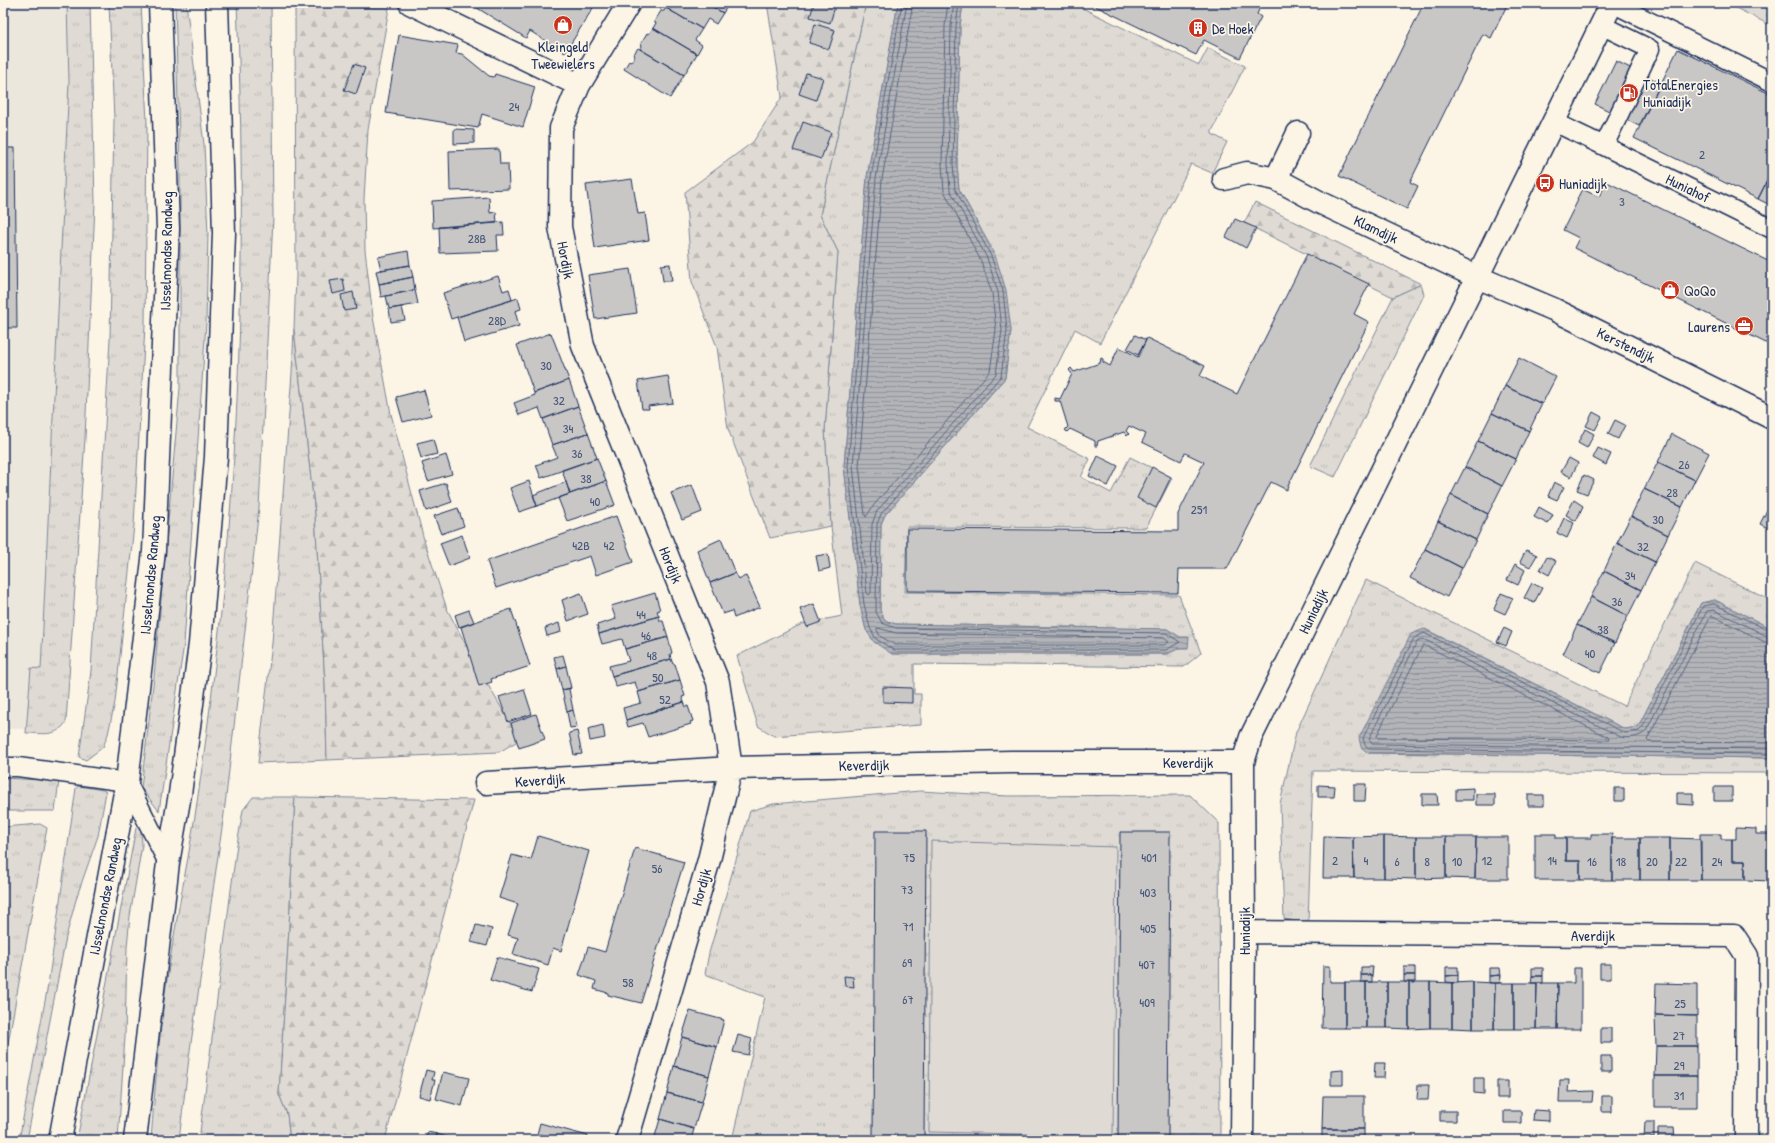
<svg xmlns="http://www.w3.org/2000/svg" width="1775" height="1143" font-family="'Patrick Hand',sans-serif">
<defs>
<pattern id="grass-tufts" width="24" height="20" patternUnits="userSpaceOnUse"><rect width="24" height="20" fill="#dfdbd4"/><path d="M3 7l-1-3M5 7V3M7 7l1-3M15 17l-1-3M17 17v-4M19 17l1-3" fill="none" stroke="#bfbcb8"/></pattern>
<pattern id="forest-firs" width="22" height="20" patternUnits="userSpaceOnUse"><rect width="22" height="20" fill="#dfdbd4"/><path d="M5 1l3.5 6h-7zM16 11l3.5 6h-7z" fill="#bfbcb8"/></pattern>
<pattern id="water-rules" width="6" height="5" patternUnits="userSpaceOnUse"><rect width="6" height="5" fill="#b2b4b8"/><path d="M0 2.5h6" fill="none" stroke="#909399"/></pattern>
</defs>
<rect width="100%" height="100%" fill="#fcf5e5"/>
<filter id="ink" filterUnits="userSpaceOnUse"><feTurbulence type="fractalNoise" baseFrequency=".025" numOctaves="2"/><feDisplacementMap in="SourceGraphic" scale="8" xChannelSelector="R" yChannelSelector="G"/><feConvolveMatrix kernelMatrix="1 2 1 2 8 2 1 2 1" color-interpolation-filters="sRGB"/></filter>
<g filter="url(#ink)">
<!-- built -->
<path fill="#ece7dc" d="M3 3H67L69 82 41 669H31L27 729H3Z"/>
<!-- grass -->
<path fill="url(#grass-tufts)" stroke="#7d8599" d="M67 3H90L95 203 85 438 66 722C56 738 42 733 26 733L31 668 41 669 69 82Z
M109 3H141L147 122 145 326 134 525 115 702 108 734 103 747 86 760 79 757 91 671 110 339 114 119Z
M175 3H186L204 144 208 234 206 323 184 644 159 811 141 788 154 677 180 388V170Z
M237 3H271L273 218 259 508 224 814 190 1050 179 1140H151C155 1088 159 1037 166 986 174 929 186 873 195 816 203 763 210 710 216 657 242 440 246 221 237 3Z
M866 3H898L867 177 844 466 860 605 866 630 892 654H1167L1180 648V637L1167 629 896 624 884 620 880 610 881 524 885 515 1005 378 1011 330 995 255 959 189 957 164 960 26 963 3H1072L1199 65 1208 48 1245 66 1212 131V134L1227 142 1212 173 1191 164 1100 343 1075 329 1027 427 1090 459 1081 477 1111 493 1130 457 1172 478 1146 528 907 527 905 592 1179 595 1201 653 1184 667 914 664V694H921V725L774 736 758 726 737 656 802 624 842 616 831 526 825 430 838 252 820 215Z
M1726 3H1772V26Z
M1421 284 1424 295 1335 477 1310 466 1393 297Z
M294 329 315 514 325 684 327 760 258 763 272 643 292 373Z
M1695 563 1772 601V629L1715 600 1701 603 1638 727 1625 729 1425 629 1368 753 1772 758V773L1313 771 1308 923 1284 919 1280 804 1296 732 1366 580 1624 706Z
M3 778 59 781 55 811H3Z
M79 786 103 790 106 792 98 836 77 896 66 937 27 1140H19L48 985 76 788Z
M920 791 1008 796 1190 795 1219 823 1220 1140H732L765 997 705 974 709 953 750 811 773 804Z
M253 797H295L289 928 279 1094 287 1114 290 1140H199L236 851 243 810Z
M40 824 47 828 3 1071V827Z
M138 826 141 828 142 845 130 916 127 947 125 1037 118 1140H77L136 828Z"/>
<!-- forest -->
<path fill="url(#forest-firs)" stroke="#7d8599" d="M767 3H866L820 215 838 252 825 430 831 526 770 538 728 429 717 347 692 282 685 192 753 142 782 97Z
M337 7 389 8 368 130 364 199 365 250 373 317 391 414 424 540 447 609 477 666 516 733V742L499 752 327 760 325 684 315 514 294 329 296 276 295 9Z
M1255 202 1421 284 1393 297 1244 223Z
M295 797 474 800 385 1140H290L287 1114 279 1094 289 928Z"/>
<!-- green -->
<path fill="#dfdbd4" stroke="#7d8599" d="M931 841 1116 847 1113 1136 929 1132Z"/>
<!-- water -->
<path fill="url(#water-rules)" stroke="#767f94" d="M898 3H963L960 26 957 164 959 189 995 255 1006 290 1011 330 1005 378 885 515 881 524 880 610 884 620 896 624 1167 629 1180 637H1189L1188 648H1180L1167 654H892L874 642 866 630 860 605 844 466 867 177Z
M1715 600 1772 629V758L1368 753 1361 747 1359 738 1411 634 1424 629 1625 729 1638 727 1701 603Z"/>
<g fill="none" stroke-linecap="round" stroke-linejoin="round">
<!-- shore -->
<path stroke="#576482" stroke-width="1" d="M902 3 871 177 848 466 864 604 870 628 876 639 894 650H1166L1180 642 1166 633 896 628 882 623 876 612 877 524 881 514 1001 376 1007 330 1003 291 991 256 955 189 953 164 956 26 959 3
M907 3 876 178 853 466 867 593 869 595 871 593 872 524 877 511 996 374 1002 330 998 292 987 258 950 190 948 164 951 26 954 3
M913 3 882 179 859 466 865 515 866 517 874 505 990 371 996 330 992 293 981 261 944 191 942 164 945 26 948 3
M878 628 896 633 1164 638 1169 642 1164 645H895L880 636 877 630Z
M1772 632 1714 604 1703 606 1642 728 1639 731 1625 733 1424 633 1414 638 1363 738 1365 745 1370 749 1772 754
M1772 637 1767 636 1714 610 1707 611 1646 731C1641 737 1628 739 1621 737L1423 639 1417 642 1369 739 1372 744 1772 749
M1772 643 1765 642 1713 616H1711L1647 740 1649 742 1772 743
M1424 645 1608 737 1609 740 1378 738 1377 736 1383 723 1422 647Z"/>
</g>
<!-- building -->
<path fill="#c8c7c6" stroke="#1b2f5e" d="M469 3H596L565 53 530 31 526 38Z
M666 3H706L723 13 716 24 708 19 702 29 666 8Z
M706 3H725L728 5 723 13Z
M814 3H836L830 23 810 17Z
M1089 3H1262L1257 14 1261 17 1240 58 1204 40 1196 55Z
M1424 3H1508L1491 38 1483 34 1410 182 1418 186 1407 209 1339 176Z
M666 8 702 29 695 40 702 45 697 54 653 28 656 23 654 22 661 11H664Z
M815 24 835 30 829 49 809 43Z
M653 28 697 54 684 75 640 49 642 46 641 43 647 33 649 34Z
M399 35 458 45 456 53 462 54 489 76 494 77 495 74 535 87 523 127 482 114 478 128 386 113Z
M638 48 684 75 670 98 624 69 629 61 631 62 635 56 633 55Z
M1678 49 1772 95V171L1758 199 1634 138Z
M1616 61 1661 83 1639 126 1595 104Z
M354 64 365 68 356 94 344 90Z
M806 73 823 78 816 100 799 94Z
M803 122 831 132 821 159 793 150Z
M454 129 474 130V143L454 144Z
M3 148H15L17 328H3Z
M499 149 500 164H508L509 189 450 191 449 151Z
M1772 171V206L1758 199Z
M632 179 638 214 645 213 649 240 595 248 586 185Z
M1607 182 1772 263V346L1574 248 1579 238 1563 230 1578 200 1577 199 1582 189 1599 197Z
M489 197 490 213 496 212 497 223 433 228 432 201Z
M1235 219 1256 228 1246 248 1226 237Z
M503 222 504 235H497L498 251 440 253 439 227Z
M408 251 410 265 381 270 378 257Z
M1307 254 1369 284 1354 314 1369 322 1287 488V490L1271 482 1227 569H1179L1178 593 907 591V529L1178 531V514L1204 462 1185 453 1181 461 1142 442 1146 434 1129 426 1126 431 1129 434 1127 436 1124 432 1098 441 1097 446H1095V441L1070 429 1067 432 1065 430 1068 427 1060 401H1055V398L1060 399 1072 374 1069 370 1071 368 1074 372 1100 363 1101 358 1103 359V362L1110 366 1119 347 1138 357 1147 338 1205 366 1200 376 1237 394Z
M670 264 672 281H663L661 265Z
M410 265 413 277 379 284 376 271Z
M630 269 637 313 595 319 588 275Z
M498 276 503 291 509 289 512 300 451 319 443 293Z
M413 277 415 290 381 297 379 284Z
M343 279 345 291 333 294 330 281Z
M415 290 418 304 389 309 386 296Z
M353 292 356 309 344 311 341 295Z
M518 298 521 309 515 311 519 326 464 342 457 317Z
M402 307 405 320 391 322 389 309Z
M551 333 569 380 534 393 517 345Z
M1135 335 1146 340 1138 355 1127 349Z
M1519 358 1556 377 1542 404 1505 386Z
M668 376 673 403 648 406 649 409H642L638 381Z
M569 380 578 406 543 419 539 408 519 415 514 403 535 395 534 393Z
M1505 386 1542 404 1529 431 1492 413Z
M424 390 431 415 403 422 396 397Z
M578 406 588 433 552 445 543 419Z
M1593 412 1602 417 1595 430 1586 426Z
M1492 413 1529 431 1516 459 1478 441Z
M1615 420 1625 425 1618 439 1608 434Z
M1585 429 1594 434 1587 448 1578 443Z
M588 433 597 458 541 478 536 465 557 457 552 445Z
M1672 434 1709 453 1695 480 1658 462Z
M433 439 437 454 421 458 417 443Z
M1478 441 1516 459 1502 486 1465 467Z
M1598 448 1611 454 1606 465 1593 458Z
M446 455 452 474 428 481 422 463Z
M1098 456 1118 466 1108 486 1089 476Z
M597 458 606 481 570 494 562 470Z
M1569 458 1578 463 1571 477 1561 472Z
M1658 462 1695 480 1682 507 1644 489Z
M1152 467 1171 477 1156 508 1137 498Z
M1465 467 1502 486 1488 514 1451 495Z
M1584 475 1594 480 1587 494 1577 490Z
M529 481 537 506 519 512 510 488Z
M606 481 615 505 567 521 558 498Z
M566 482 570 494 537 506 533 495Z
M1554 482 1564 487 1557 500 1548 496Z
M446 483 452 502 426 511 420 491Z
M692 485 702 512 682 520 671 493Z
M1644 489 1682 507 1668 535 1631 516Z
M1451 495 1488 514 1476 540 1438 521Z
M1574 500 1583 506 1576 521 1566 515Z
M1772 500V530L1760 524Z
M1539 507 1553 515 1548 524 1534 517Z
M458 508 464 526 441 534 434 516Z
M616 516 633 562 596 575 590 556 496 588 487 561Z
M1631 516 1668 535 1655 562 1617 543Z
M1564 518 1574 523 1567 538 1557 533Z
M1438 521 1476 540 1462 568 1425 549Z
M462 535 470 558 449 566 440 543Z
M721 539 735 573 710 583 697 550Z
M1617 543 1655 562 1641 590 1604 571Z
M1425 549 1462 568 1447 597 1410 578Z
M1526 550 1537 555 1530 567 1520 562Z
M828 554 830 568 819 571 816 556Z
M1547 557 1556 561 1549 575 1540 570Z
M1515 564 1525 570 1518 585 1507 580Z
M1604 571 1641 590 1628 616 1591 597Z
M735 573 738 579 746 576 760 607 734 618 732 611 723 614 710 583Z
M1532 583 1542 588 1534 603 1524 598Z
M581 593 588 614 568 621 562 600Z
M655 593 660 610 657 611 659 616 599 634 597 625 616 619 611 606Z
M1501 593 1513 598 1505 614 1494 609Z
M1591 597 1628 616 1615 643 1577 625Z
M814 604 821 622 807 627 800 609Z
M511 609 530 666 491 679 492 682 479 686 461 627Z
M469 610 474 622 459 627 455 615Z
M659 616 660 621H663L668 637 625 649 622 639 602 644 599 634Z
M559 623 561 632 547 636 545 628Z
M1577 625 1615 643 1600 673 1563 654Z
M1504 628 1512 632 1506 646 1497 642Z
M668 637 672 653 670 654 671 659 612 676 609 666 629 661 625 649Z
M563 655 566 666 557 669 554 657Z
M671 659 673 664H675L680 680 638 692 635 682 616 687 612 676Z
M566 666 571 688 562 690 557 669Z
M680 680 685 696 682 697 684 702 626 720 623 708 641 703 638 692Z
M883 687 912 688V703L883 702Z
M571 688 569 689 573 710 567 712 562 690Z
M524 689 532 714 508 722 499 697Z
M684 702 686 707 688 706 693 721 690 722 691 724 648 737 643 723 628 727 626 720Z
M573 710 577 727 570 728 567 712Z
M536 714 545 739 519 748 511 723Z
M603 725 605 738 590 741 588 729Z
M577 731 582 754 574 755 569 733Z
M1354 784H1366L1365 801H1354Z
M1318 785 1335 786 1334 797H1318Z
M1714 787H1732V801H1714Z
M1473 788V800H1456V789Z
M1615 788H1624V801H1615Z
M1677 793H1693V805L1677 804Z
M1422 794H1437L1438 805H1422Z
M1476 794H1495V805H1476Z
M1528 795H1544V806H1528Z
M1736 828 1756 829V834H1772V881L1745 880V861H1732V839H1736Z
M875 831H926L924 1140H873Z
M1120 832H1170L1168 1140H1118Z
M1535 834H1556V838H1566V861H1580V880H1535Z
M1591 834H1612V880H1580V861H1566V838H1591Z
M1700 834H1721V839H1732V861H1745V880H1701Z
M538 836 589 851 561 951 553 948 548 965 513 954 518 938 508 935 518 904 499 898 512 855 531 860Z
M1324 836 1353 837 1354 878H1323Z
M1384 836V878H1354L1353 837Z
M1384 836 1416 837V879L1384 878Z
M1416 837H1446V878L1416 879Z
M1446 837H1476L1475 879 1446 878Z
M1476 837H1508V879H1475Z
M1612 838H1640V880H1612Z
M1640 838H1670V880H1640Z
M1670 838 1701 839V880H1670Z
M635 848 684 862 641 1003 608 995V993L594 989 596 981 579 975 588 947 605 952Z
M476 925 492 929 487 946 471 942Z
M497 957 539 969 532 992 490 980Z
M1600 964H1611V979H1600Z
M1323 966H1330V982H1345V1028H1322Z
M1361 967H1373L1372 975H1361Z
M1404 967H1415V975H1404Z
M1446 967H1458V975L1446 976Z
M1489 968H1500L1501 975 1489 976Z
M1532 968H1543V976H1532Z
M1574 968H1581V1029H1557L1558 983H1574Z
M1361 975H1372V982H1361Z
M1404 975H1415V983L1404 982Z
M1458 975V983L1446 982V976Z
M1501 975 1500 983H1489V976Z
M844 976 853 977 854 987 845 986Z
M1532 976H1543V983H1531Z
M1345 982H1366V1028H1345Z
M1366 982H1387V1028H1366Z
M1387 982H1409V1029L1387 1028Z
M1409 982H1430V1028L1409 1029Z
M1430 982 1452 983V1028H1430Z
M1473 982V1029L1452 1028V983Z
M1473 982 1495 983 1494 1029H1473Z
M1495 983H1514V1029H1494Z
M1514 983H1537L1536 1029H1514Z
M1537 983H1558L1557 1029H1536Z
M1656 983 1697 984V1016L1655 1015Z
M690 1011 724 1020 717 1047 682 1037Z
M1655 1015 1697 1016V1046H1656Z
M1601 1028H1611V1043H1601Z
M738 1035 752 1039 748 1055 733 1052Z
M682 1037 717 1047 709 1076 674 1066Z
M1656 1046H1697V1076H1655Z
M1601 1056H1611V1072H1601Z
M1375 1063H1385L1384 1078H1374Z
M674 1066 709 1076 702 1102 667 1093Z
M426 1070 434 1072 432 1080H435L430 1099 419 1096Z
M1343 1070V1085H1331V1071Z
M443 1072 469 1078 462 1106 436 1099Z
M1655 1076H1697V1107H1655Z
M1474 1078H1484V1094L1474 1093Z
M1560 1080H1569L1568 1092 1593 1091 1592 1102H1559Z
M1497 1081H1508V1098H1497Z
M1418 1085H1429L1428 1100H1417Z
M667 1093 702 1102 694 1129 660 1119Z
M1323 1096H1364V1129H1322Z
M1602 1096H1612V1112H1602Z
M1534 1110 1549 1111V1121L1533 1120Z
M1440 1111H1456V1121H1440Z
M1504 1111H1521V1123H1504Z
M660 1119 694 1129 691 1140H654Z
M1645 1122H1654V1138H1644Z
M540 1123 588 1136 586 1140H546L547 1136 537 1134Z
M1658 1128H1674L1675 1139 1658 1140Z
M1322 1129H1364V1140H1322Z
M428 1132 437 1134 436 1140H425Z
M437 1134 454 1139 458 1140H436Z"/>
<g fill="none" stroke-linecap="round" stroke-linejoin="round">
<defs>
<path id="service" d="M1612 3 1772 82
M1554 122 1604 146 1650 49 1601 25
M1604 146 1772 229
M3 767H18L127 782 168 863"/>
<path id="minor" d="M410 3 579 85
M1298 133 1276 179 1319 202 1477 277 1553 309 1772 418
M1224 179 1247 173 1276 179
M486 783 731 768 1011 762H1243
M1244 932 1734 936 1747 956 1746 1140
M627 1140 709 860 731 768 718 682 583 346 560 227 561 128 579 85 629 3
M1242 1140 1244 932 1243 762 1251 737 1612 3"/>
<path id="secondary" d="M60 1140 127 782 154 551 168 229 160 3
M135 1140 168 863 180 794 200 644 216 457 224 233 217 3"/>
</defs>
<!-- service casing -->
<use href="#service" stroke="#1b2f5e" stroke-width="21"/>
<!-- minor casing -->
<use href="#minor" stroke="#1b2f5e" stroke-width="25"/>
<!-- secondary casing -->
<use href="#secondary" stroke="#1b2f5e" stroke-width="25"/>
<!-- service -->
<use href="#service" stroke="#fcf5e5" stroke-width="18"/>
<!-- minor -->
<use href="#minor" stroke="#fcf5e5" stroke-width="22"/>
<!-- secondary -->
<use href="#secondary" stroke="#fcf5e5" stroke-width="22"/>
<!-- tram -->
<path stroke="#1b2f5e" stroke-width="1" d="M1758 3 1772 10"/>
</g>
</g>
<!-- icons -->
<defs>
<symbol id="shop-disc" viewBox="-11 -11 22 22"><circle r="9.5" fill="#c8321e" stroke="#fcf5e5"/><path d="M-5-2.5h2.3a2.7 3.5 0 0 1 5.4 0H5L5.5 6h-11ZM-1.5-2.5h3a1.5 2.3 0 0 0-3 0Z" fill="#fff"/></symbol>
<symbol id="building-disc" viewBox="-11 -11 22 22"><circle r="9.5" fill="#c8321e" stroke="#fcf5e5"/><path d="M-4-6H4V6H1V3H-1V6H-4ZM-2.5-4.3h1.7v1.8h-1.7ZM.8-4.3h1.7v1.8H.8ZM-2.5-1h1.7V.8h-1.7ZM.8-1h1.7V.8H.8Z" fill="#fff"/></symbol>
<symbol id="fuel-disc" viewBox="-11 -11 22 22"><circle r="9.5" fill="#c8321e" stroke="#fcf5e5"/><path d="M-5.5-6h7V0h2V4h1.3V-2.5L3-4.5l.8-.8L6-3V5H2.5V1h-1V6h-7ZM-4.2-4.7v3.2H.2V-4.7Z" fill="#fff"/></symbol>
<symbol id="bus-disc" viewBox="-11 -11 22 22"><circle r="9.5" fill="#c8321e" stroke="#fcf5e5"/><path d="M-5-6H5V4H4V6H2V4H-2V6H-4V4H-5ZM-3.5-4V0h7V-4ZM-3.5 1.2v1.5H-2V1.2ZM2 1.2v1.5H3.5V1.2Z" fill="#fff"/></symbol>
<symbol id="office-disc" viewBox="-11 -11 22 22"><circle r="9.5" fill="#c8321e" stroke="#fcf5e5"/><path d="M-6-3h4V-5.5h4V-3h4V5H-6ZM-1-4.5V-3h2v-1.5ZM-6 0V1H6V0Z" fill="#fff"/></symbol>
</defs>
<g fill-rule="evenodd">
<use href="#shop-disc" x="552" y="14" width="22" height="22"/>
<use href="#building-disc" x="1187" y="17" width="22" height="22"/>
<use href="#fuel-disc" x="1618" y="82" width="22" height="22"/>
<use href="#bus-disc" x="1534" y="172" width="22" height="22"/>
<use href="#shop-disc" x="1659" y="279" width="22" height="22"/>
<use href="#office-disc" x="1733" y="315" width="22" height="22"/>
</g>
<g text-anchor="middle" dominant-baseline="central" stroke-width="3.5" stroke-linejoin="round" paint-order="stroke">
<!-- number labels -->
<g font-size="13" fill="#465578">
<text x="514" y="106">24</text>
<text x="1702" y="154">2</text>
<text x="1622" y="201">3</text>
<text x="477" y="238">28B</text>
<text x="497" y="320">28D</text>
<text x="546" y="365">30</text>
<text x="559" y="400">32</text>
<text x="568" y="428">34</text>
<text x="577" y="453">36</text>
<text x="1684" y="464">26</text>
<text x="586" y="478">38</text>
<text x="1672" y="492">28</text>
<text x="595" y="501">40</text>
<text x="1199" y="509">251</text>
<text x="1658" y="519">30</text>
<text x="581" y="545">42B</text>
<text x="609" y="545">42</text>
<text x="1643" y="546">32</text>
<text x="1630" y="575">34</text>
<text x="1617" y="601">36</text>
<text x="641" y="614">44</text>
<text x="1603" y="629">38</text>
<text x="646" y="635">46</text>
<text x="1590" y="653">40</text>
<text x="652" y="655">48</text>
<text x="658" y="677">50</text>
<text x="665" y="699">52</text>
<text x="909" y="857">75</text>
<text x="1149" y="857">401</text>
<text x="1335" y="860">2</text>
<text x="1366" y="860">4</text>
<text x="1487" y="860">12</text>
<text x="1552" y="860">14</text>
<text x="1397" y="861">6</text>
<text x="1427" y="861">8</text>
<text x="1457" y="861">10</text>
<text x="1592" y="861">16</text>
<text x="1621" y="861">18</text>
<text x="1652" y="861">20</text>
<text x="1681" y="861">22</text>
<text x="1717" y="861">24</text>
<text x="657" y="868">56</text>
<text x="907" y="889">73</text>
<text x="1148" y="892">403</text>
<text x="908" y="926">71</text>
<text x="1148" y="928">405</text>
<text x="907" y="962">69</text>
<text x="1147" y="964">407</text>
<text x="628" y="982">58</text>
<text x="908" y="999">67</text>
<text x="1147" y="1002">409</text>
<text x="1680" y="1003">25</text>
<text x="1679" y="1035">27</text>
<text x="1679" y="1065">29</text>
<text x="1679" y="1095">31</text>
</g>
<!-- poi labels -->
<g font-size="15" fill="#1b2f5e" stroke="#fcf5e5" text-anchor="start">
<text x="1212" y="28">De Hoek</text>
<text x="563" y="46" text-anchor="middle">Kleingeld<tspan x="563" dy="17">Tweewielers</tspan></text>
<text x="1643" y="84">TotalEnergies<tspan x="1643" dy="17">Huniadijk</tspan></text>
<text x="1559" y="183">Huniadijk</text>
<text x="1684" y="290">QoQo</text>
<text x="1730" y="326" text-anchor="end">Laurens</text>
</g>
<!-- street labels -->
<g font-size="15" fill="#1b2f5e" stroke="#fcf5e5">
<text transform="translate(1688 188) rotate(26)">Huniahof</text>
<text transform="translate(1376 229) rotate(25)">Klamdijk</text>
<text transform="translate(166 251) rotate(-89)">IJsselmondse Randweg</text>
<text transform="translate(566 260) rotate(79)">Hordijk</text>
<text transform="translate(1626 345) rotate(26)">Kerstendijk</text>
<text transform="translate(671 565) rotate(68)">Hordijk</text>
<text transform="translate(150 575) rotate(-85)">IJsselmondse Randweg</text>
<text transform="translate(1313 611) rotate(-64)">Huniadijk</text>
<text x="1188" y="762">Keverdijk</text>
<text transform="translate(864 765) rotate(-1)">Keverdijk</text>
<text transform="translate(540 780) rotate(-4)">Keverdijk</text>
<text transform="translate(701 887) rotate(-74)">Hordijk</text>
<text transform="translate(105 896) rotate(-79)">IJsselmondse Randweg</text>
<text transform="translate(1244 931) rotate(-90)">Huniadijk</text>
<text x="1593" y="935">Averdijk</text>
</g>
</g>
<!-- margin -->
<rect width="1775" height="1143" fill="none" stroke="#fcf5e5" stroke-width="16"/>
<rect x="8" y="8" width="1759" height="1127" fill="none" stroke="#1b2f5e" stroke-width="1.5" filter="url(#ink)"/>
</svg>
